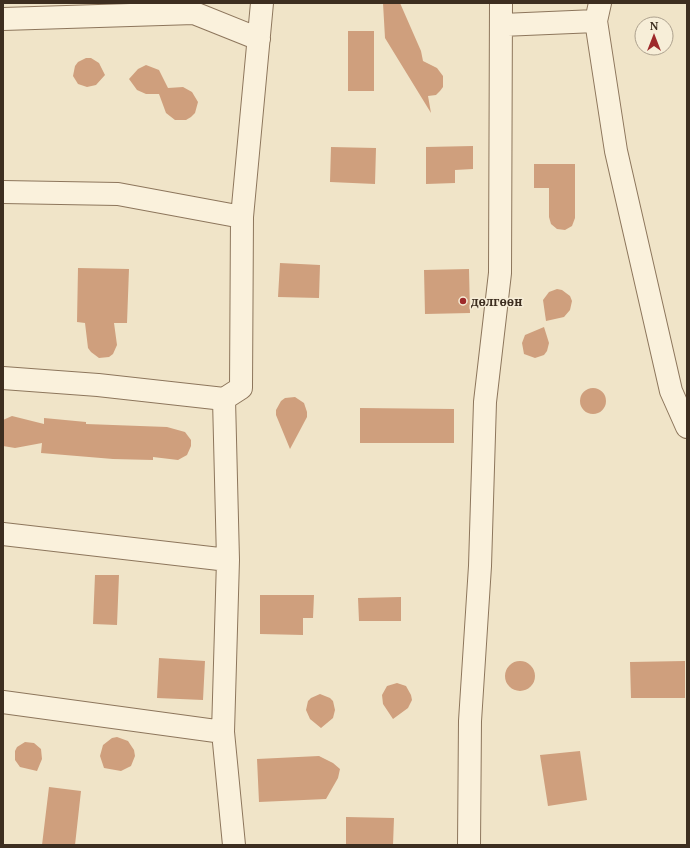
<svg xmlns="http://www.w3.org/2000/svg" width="690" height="848" font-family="'Noto Serif',serif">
<rect width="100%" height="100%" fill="#f0e4c8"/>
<!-- building -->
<path fill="#cf9f7d" d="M383 3H400L421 51 423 61 437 68 443 76V87L440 91 436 95 428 96 431 113 385 38Z
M348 31H374V91H348Z
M86 58H91L99 63 105 75 96 85 87 87 78 84 73 76 75 66 78 62Z
M146 65 159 70 168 88 183 87 192 92 198 102 195 113 191 117 186 120H175L166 113 159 94H146L137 90 129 79 138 69Z
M473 146V169L455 170V183L426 184V147Z
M331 147 376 148 375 184 330 182Z
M534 164H575V218L572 226 565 230 557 229 551 224 549 217V188H534Z
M280 263 320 265 319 298 278 297Z
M78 268 129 269 127 323H114L117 345 113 354 109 357 99 358 91 352 88 348 85 323 77 322Z
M469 269 470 313 425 314 424 270Z
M557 289 562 290 570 296 572 301 570 310 564 317 546 321 543 300 549 292Z
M544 327 549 343 547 351 544 355 535 358 524 354 522 343 525 335Z
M580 401a13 13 0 1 1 26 0a13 13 0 1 1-26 0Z
M295 397 304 403 307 412V417L290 449 276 415V410L281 401 285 398Z
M360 408 454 409V443H360Z
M12 416 44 424V418L86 422V424L167 427 185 432 191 440V446L187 455 178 460 153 457V460L113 459 41 453 42 443 15 448 3 446V420Z
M95 575H119L117 625 93 624Z
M260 595H314L313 618H303V635L260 634Z
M401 597V621H359L358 598Z
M159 658 205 661 203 700 157 698Z
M685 661V698H631L630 662Z
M505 676a15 15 0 1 1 30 0a15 15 0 1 1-30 0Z
M397 683 406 686 411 695 412 700 408 708 393 719 383 704 382 695 387 686Z
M320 694 330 698 333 701 335 710 333 718 321 728 310 719 306 710 308 701 311 698Z
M117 737 128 741 134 750 135 756 131 766 121 771 104 768 100 756 103 745 112 738Z
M25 742 34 743 41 749 42 759 37 771 20 767 15 760V751L17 747Z
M580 751 587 800 548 806 540 755Z
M319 756 333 763 340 769 338 778 326 799 259 802 257 759Z
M49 787 81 791 75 845H42Z
M346 817 394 818 393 845H346Z"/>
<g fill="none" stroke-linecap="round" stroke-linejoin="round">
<defs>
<path id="street" d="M3 19 194 13 259 39
M596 21 616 151 671 391 687 427
M502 25 596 21 600 3
M3 192 118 194 242 217
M3 378 98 385 224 399
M3 534 228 560
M3 702 223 732
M234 845 223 732 228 560 224 399 241 388 242 217 262 3
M469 845 470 721 480 566 485 402 500 273 501 3"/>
</defs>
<!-- street casing -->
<use href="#street" stroke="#8d765c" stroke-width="24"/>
<!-- street -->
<use href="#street" stroke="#faf1dc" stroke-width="22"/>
</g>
<!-- markers -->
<circle fill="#9e2a2b" stroke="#f7eed8" stroke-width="1.5" cx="463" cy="301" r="4"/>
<g text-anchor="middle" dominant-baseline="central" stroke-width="3" stroke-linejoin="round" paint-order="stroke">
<!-- poi labels -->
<g font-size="12" font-weight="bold" fill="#3d2e20" stroke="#f7eed8" text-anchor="start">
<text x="471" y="301">дөлгөөн</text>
</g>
</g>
<!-- border -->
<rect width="690" height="848" fill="none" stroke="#3d2e20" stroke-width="8"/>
<!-- north arrow -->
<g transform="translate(654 36)"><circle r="19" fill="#f7eed8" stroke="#ada18e"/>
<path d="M0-3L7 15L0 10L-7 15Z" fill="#9e2a2b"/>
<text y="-6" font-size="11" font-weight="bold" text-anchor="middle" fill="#3d2e20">N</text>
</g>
</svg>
